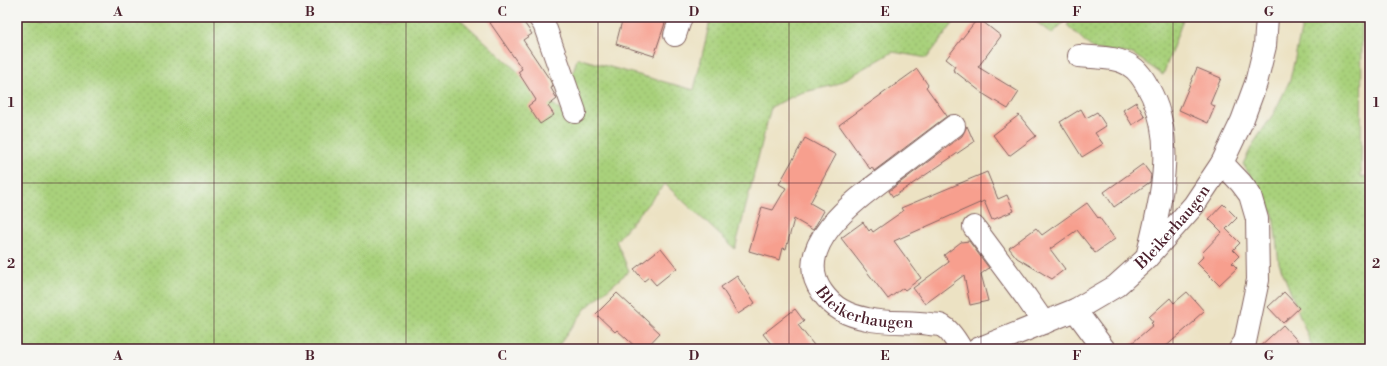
<svg xmlns="http://www.w3.org/2000/svg" width="1387" height="366" font-family="'Libre Bodoni',serif">
<defs>
<pattern id="grass-dots" width="8" height="8" patternUnits="userSpaceOnUse"><rect width="8" height="8" fill="#a9d17c"/><path d="M2 2h.1M6 6h.1" fill="none" stroke="#93b36b" stroke-width="1.8" stroke-linecap="round"/></pattern>
</defs>
<rect width="100%" height="100%" fill="#f6f6f2"/>
<filter id="ink" filterUnits="userSpaceOnUse"><feTurbulence type="fractalNoise" baseFrequency=".025" numOctaves="2"/><feDisplacementMap in="SourceGraphic" scale="8" xChannelSelector="R" yChannelSelector="G"/><feConvolveMatrix kernelMatrix="1 2 1 2 8 2 1 2 1" color-interpolation-filters="sRGB"/></filter>
<filter id="wash" filterUnits="userSpaceOnUse"><feTurbulence type="fractalNoise" baseFrequency=".012" numOctaves="4" result="noise"/><feDisplacementMap in="SourceGraphic" scale="16" xChannelSelector="R" yChannelSelector="G"/><feGaussianBlur stdDeviation="0.9" result="paint"/><feColorMatrix in="noise" values="0 0 0 0 0 0 0 0 0 0 0 0 0 0 0 0 0 1.4 0 .05"/><feComposite in="paint" operator="in"/></filter>
<g filter="url(#wash)">
<rect width="100%" height="100%" fill="#ece2c3"/>
<!-- grass -->
<path fill="url(#grass-dots)" stroke="#7a7854" d="M17 17H458L563 113 577 58 694 90 711 17H958L927 58 893 52 835 85 800 93 771 107 735 249 665 184 616 241 629 271 586 308 556 349H17Z
M1030 17H1069L1052 34Z
M1074 17H1184L1163 75 1133 54 1093 49 1067 25Z
M1304 17H1362L1361 176 1370 177V349H1313L1279 263 1273 213 1243 164 1253 144 1274 113 1290 80Z"/>
<g id="blocks">
<!-- building -->
<path fill="#f79f8e" d="M486 17H520L532 34 523 40 550 80 553 87 551 88 557 99 548 106 554 115 540 124 528 106 536 100 518 72 522 69Z
M623 17H667L654 56 616 44Z
M978 18 1001 36 978 67 1019 92 1008 109 985 95 953 70 955 66 946 59Z
M1197 68 1221 78 1210 104 1215 106 1208 123 1179 110Z
M917 69 928 85 926 87 947 116 874 171 872 167 870 169 839 125Z
M1136 102 1145 117 1132 125 1123 110Z
M1081 109 1086 118 1097 112 1106 126 1095 133 1103 144 1082 157 1060 122Z
M1019 115 1036 136 1009 156 993 135Z
M967 126 974 142 893 197 889 191 962 136Z
M805 138 836 155 810 203 824 211 813 230 794 219 786 249 783 248 780 260 749 251 762 207 773 210 786 188 779 184Z
M1143 164 1151 175 1150 182 1114 207 1104 192Z
M987 172 998 199 1007 195 1014 211 992 220 984 201 894 241 921 278 905 290 903 288 888 299 841 238 863 222 869 231 871 229 873 232 903 211 901 208Z
M1087 203 1098 218 1099 217 1115 239 1095 253 1077 230 1050 249 1065 269 1052 279 1017 258 1009 248 1036 228 1042 235Z
M1223 204 1237 218 1226 229 1240 243 1233 250 1239 256 1232 263 1237 268 1219 285 1197 263 1204 256 1202 253 1222 232 1209 219Z
M969 241 989 268 981 274 988 301 970 305 964 275 925 304 913 288 949 262 944 255 961 242Z
M661 248 677 268 656 285 649 277 644 281 634 269Z
M737 276 755 303 738 314 721 287Z
M1187 292 1204 311 1194 320 1195 321 1163 349H1125L1153 325 1151 323 1153 322 1149 317 1170 298 1174 303Z
M1284 292 1299 308 1283 323 1268 307Z
M617 293 660 333 645 349H638L617 330 615 332 596 314Z
M795 309 804 321 798 325 817 349H775L763 334Z
M1283 325 1305 349H1257Z"/>
</g>
</g>
<g filter="url(#ink)">
<use href="#blocks" fill-opacity="0" stroke="#836360" stroke-width="1"/>
<g fill="none" stroke-linecap="round" stroke-linejoin="round">
<defs>
<g id="minor">
<path d="M539 17 544 24 575 112"/>
<path d="M675 35 681 17"/>
<path d="M1079 56C1096 58 1118 56 1132 67 1141 73 1147 85 1152 95 1176 145 1160 205 1147 257"/>
<path id="s1" d="M954 126C934 141 915 156 896 170 864 194 788 244 822 292 833 308 847 315 867 319 886 324 910 321 930 324 934 325 939 324 942 326 949 329 957 342 961 349"/>
<path d="M1222 163 1241 183 1250 195 1257 219 1258 280 1245 342 1240 349"/>
<path d="M974 227 1026 297 1044 323"/>
<path d="M1075 310 1104 349"/>
<path id="s2" d="M978 349 1075 310 1116 286 1147 258 1194 205 1222 163 1242 121 1256 83 1265 46 1267 17"/>
</g>
</defs>
<!-- minor casing -->
<use href="#minor" stroke="#836360" stroke-width="24"/>
<!-- minor -->
<use href="#minor" stroke="#fff" stroke-width="22"/>
</g>
</g>
<!-- grid -->
<path fill="none" stroke="#4a1f2b" stroke-width="1" stroke-opacity="0.55" d="M214 17V349M406 17V349M598 17V349M789 17V349M981 17V349M1173 17V349M17 183H1370"/>
<g text-anchor="middle" dominant-baseline="central" stroke-width="3" stroke-linejoin="round" paint-order="stroke">
<!-- street labels -->
<g font-size="16" fill="#4a1f2b" stroke="#f6f6f2">
<text stroke="none"><textPath href="#s2" startOffset="234">Bleikerhaugen</textPath></text>
<text stroke="none"><textPath href="#s1" startOffset="279">Bleikerhaugen</textPath></text>
</g>
</g>
<!-- margin -->
<rect width="1387" height="366" fill="none" stroke="#f6f6f2" stroke-width="44"/>
<rect x="22" y="22" width="1343" height="322" fill="none" stroke="#4a1f2b" stroke-width="1.5"/>
<g font-size="13" text-anchor="middle" font-weight="bold" fill="#4a1f2b">
<text x="118" y="16">A</text>
<text x="310" y="16">B</text>
<text x="502" y="16">C</text>
<text x="694" y="16">D</text>
<text x="885" y="16">E</text>
<text x="1077" y="16">F</text>
<text x="1269" y="16">G</text>
<text x="11" y="107">1</text>
<text x="1376" y="107">1</text>
<text x="11" y="268">2</text>
<text x="1376" y="268">2</text>
<text x="118" y="360">A</text>
<text x="310" y="360">B</text>
<text x="502" y="360">C</text>
<text x="694" y="360">D</text>
<text x="885" y="360">E</text>
<text x="1077" y="360">F</text>
<text x="1269" y="360">G</text>
</g>
</svg>
